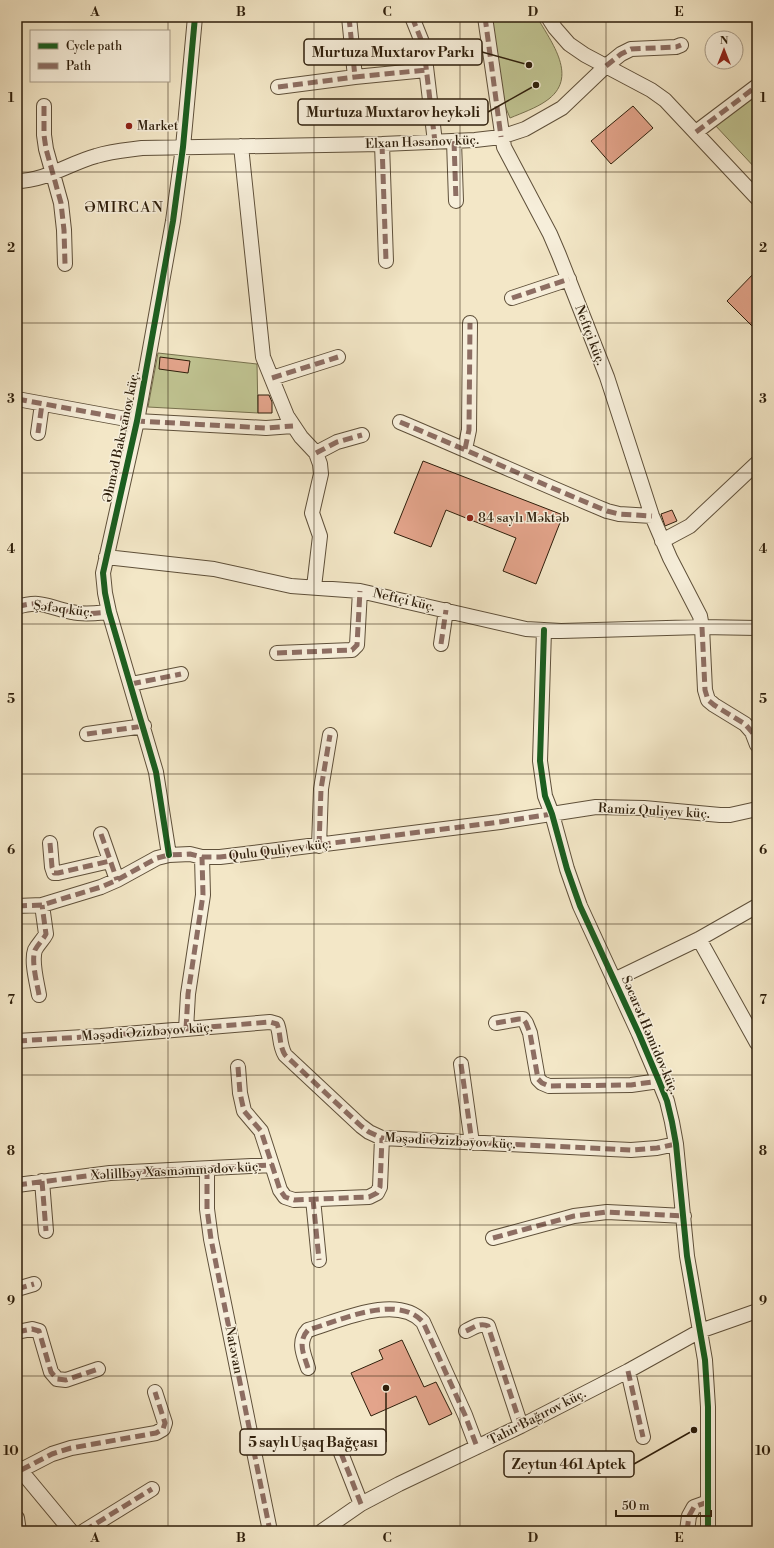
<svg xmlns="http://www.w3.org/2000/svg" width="774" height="1548" font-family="'Libre Bodoni',serif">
<rect width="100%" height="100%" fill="#f3e7c7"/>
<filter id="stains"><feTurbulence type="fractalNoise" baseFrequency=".005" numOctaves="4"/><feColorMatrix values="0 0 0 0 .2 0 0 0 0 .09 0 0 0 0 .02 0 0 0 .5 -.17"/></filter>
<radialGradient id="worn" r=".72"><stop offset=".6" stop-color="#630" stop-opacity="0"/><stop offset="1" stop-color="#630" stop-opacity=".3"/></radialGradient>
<!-- green -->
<path fill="#c0c492" stroke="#77714e" d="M490 17H537C551 42 580 78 546 101 536 108 522 113 510 118L499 91Z
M757 91V170L714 124Z
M158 353 257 364 258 413 148 407Z"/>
<!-- building -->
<path fill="#e3a48b" stroke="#2e1e0b" d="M633 106 653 128 611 164 591 141Z
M757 270V331L727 301Z
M160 357 190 361 188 373 159 369Z
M258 395H269L272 402V413H258Z
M423 461 563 515 536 584 503 571 516 538 446 510 431 547 394 533Z
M672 510 677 521 665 526 661 514Z
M402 1340 424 1387 436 1382 452 1414 429 1425 416 1396 371 1416 351 1373 383 1359 379 1350Z"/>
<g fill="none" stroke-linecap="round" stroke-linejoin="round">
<defs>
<path id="minor" d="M349 17 355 77 426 70
M412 17 422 42 424 50 435 142
M485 17 504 147 550 234 559 255 607 377 652 516 670 558 700 616 702 627 705 690 708 700 714 705 745 724 752 732 757 745
M548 17 555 28 569 44 585 55 651 90 665 100 757 198
M278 87 355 77
M44 106V135L46 149 61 203 64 230 65 264
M696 132 757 86
M454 141 456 201
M382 144 386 261
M241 146 263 357 287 416 301 437 316 453 320 464 321 474 312 513 320 536 314 587
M17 181C45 181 70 163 96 156 111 151 127 150 142 148L382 144 475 140 501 137 525 129 562 108 606 66 621 54 631 49 676 47 681 45
M512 298 569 279
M272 378 338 357
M17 399 137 421 266 428 293 426
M400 422C469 451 537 482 607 511L619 514 652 516
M38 433 42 404
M465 449 469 430 470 323
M316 453 337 442 362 435
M662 541 690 526 757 463
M106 557 214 569 291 586 360 591 526 629 561 631 702 627 757 628
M17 607C43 599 48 608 72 612 84 615 97 613 109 612
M544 630 540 761 545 796 552 814 567 869 580 906 639 1034 659 1081 667 1101 672 1122 676 1144 687 1256 705 1360 708 1407V1531
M441 644 446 610
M277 653 352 650 357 645 360 591
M131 684 181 674
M87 734 144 726
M101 834 117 880
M50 843 52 867 54 873H58L110 861
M319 846 321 789 330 735
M169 855 156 772 109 612 105 593 103 573 137 421 173 221 183 147 195 17
M17 906 42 905 101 887 117 880 157 858 169 855 190 854 202 857H220L245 854 500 822 596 807 644 808 720 815H730L757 809
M699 939 757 1043
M614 980 699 939 757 906
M39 995C37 983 31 961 35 950 38 944 43 940 46 934L42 905
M496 1023 519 1019H523L526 1023 530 1033 538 1079 542 1083 549 1086 631 1085 659 1081
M186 1029 188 994 203 895 202 857
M17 1041 101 1036 270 1022 277 1024C281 1034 279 1045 285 1055L361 1126 369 1132 382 1138 631 1150 657 1148 676 1144
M461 1064 472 1143
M238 1067 240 1093 244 1111 261 1131 272 1165
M207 1169V1209L211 1239 270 1531
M42 1181 46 1231
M17 1185 110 1173 272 1165 280 1190 285 1197 294 1200 369 1197 377 1193 380 1187 382 1138
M313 1199 319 1260
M493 1238 574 1216 607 1212 684 1216
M17 1289 34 1284
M466 1331C473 1328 480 1322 488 1326L521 1426
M17 1332 32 1329 39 1331 51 1372 57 1379 66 1380 98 1369
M308 1368C304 1355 297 1342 308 1330 339 1321 397 1293 423 1322L465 1415 477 1447
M628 1371 643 1437
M341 1453 361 1504
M17 1466 71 1531
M17 1475 21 1470 52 1454 71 1448 156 1433 163 1429 165 1423 155 1392
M17 1518 19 1531
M84 1531 152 1489
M322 1531 361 1504 399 1484 521 1426 628 1371 700 1331 757 1311
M687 1531 689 1516 694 1507 708 1502"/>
</defs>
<!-- minor casing -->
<use href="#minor" stroke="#5f503a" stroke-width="16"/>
<!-- minor -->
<use href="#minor" stroke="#f7efdb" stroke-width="14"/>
<!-- quiet -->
<path stroke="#8d6e63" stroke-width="5" stroke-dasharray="10 5" stroke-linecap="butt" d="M349 17 355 77 426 70
M412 17 422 42 424 50 435 142
M485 17 501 137
M606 66 621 54 631 49 676 47 681 45
M278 87 355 77
M44 106V135L46 149 61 203 64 230 65 264
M696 132 757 86
M454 141 456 201
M382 144 386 261
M512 298 569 279
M272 378 338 357
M17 399 137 421 266 428 293 426
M400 422C469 451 537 482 607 511L619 514 652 516
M38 433 42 404
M465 449 469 430 470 323
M316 453 337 442 362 435
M17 607C43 599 48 608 72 612 84 615 97 613 109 612
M702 627 705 690 708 700 714 705 745 724 752 732 757 745
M441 644 446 610
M277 653 352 650 357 645 360 591
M131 684 181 674
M87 734 144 726
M101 834 117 880
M50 843 52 867 54 873H58L110 861
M319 846 321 789 330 735
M17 906 42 905 101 887 117 880 157 858 169 855 190 854 202 857H220L245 854 500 822 552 814
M39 995C37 983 31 961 35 950 38 944 43 940 46 934L42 905
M496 1023 519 1019H523L526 1023 530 1033 538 1079 542 1083 549 1086 631 1085 659 1081
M186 1029 188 994 203 895 202 857
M17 1041 101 1036 270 1022 277 1024C281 1034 279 1045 285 1055L361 1126 369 1132 382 1138 631 1150 657 1148 676 1144
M461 1064 472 1143
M238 1067 240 1093 244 1111 261 1131 272 1165
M207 1169V1209L211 1239 270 1531
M42 1181 46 1231
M17 1185 110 1173 272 1165 280 1190 285 1197 294 1200 369 1197 377 1193 380 1187 382 1138
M313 1199 319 1260
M493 1238 574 1216 607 1212 684 1216
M17 1289 34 1284
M466 1331C473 1328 480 1322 488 1326L521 1426
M17 1332 32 1329 39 1331 51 1372 57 1379 66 1380 98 1369
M308 1368C304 1355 297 1342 308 1330 339 1321 397 1293 423 1322L465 1415 477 1447
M628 1371 643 1437
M341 1453 361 1504
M21 1470 52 1454 71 1448 156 1433 163 1429 165 1423 155 1392
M84 1531 152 1489
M687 1531 689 1516 694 1507 708 1502"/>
<defs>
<path id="cycleway" d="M544 630 540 761 545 796 552 814 567 869 580 906 639 1034 659 1081 667 1101 672 1122 676 1144 687 1256 705 1360 708 1407V1531
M169 855 156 772 109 612 105 593 103 573 137 421 173 221 183 147 195 17"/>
</defs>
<!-- cycleway casing -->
<use href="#cycleway" stroke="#f7efdb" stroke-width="8"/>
<!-- cycleway -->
<use href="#cycleway" stroke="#1b5e20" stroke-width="6"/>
</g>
<!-- grid -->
<path fill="none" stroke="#2e1e0b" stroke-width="1" stroke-opacity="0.55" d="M168 17V31M314 17V1531M460 17V1531M606 17V1531M168 81V1531M17 172H757M17 323H757M17 473H757M17 624H757M17 774H757M17 924H757M17 1075H757M17 1225H757M17 1376H757"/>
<!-- markers -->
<g fill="#8f2418" stroke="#f7efdb" stroke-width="1.5">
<circle cx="129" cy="126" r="4"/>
<circle cx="470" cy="518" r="4"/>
</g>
<g text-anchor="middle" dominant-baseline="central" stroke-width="3" stroke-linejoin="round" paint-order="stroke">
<!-- poi labels -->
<g font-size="13" fill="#2e1e0b" stroke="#f7efdb" text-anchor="start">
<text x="137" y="126">Market</text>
<text x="478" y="518">84 saylı Məktəb</text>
</g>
<!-- street labels -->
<g font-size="13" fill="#2e1e0b" stroke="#f7efdb">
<text transform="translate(422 142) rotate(-2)">Elxan Həsənov küç.</text>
<text transform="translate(590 335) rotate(69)">Neftçi küç.</text>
<text transform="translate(121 437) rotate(-78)">Əhməd Bakıxanov küç.</text>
<text transform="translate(404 600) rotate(13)">Neftçi küç.</text>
<text transform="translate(63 609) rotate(7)">Şəfəq küç.</text>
<text transform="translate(654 811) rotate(3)">Ramiz Quliyev küç.</text>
<text transform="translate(280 850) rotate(-7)">Qulu Quliyev küç.</text>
<text transform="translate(147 1032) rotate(-4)">Məşədi Əzizbəyov küç.</text>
<text transform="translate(650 1035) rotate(67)">Səcarət Həmidov küç.</text>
<text transform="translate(450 1141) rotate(3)">Məşədi Əzizbəyov küç.</text>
<text transform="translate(176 1171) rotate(-3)">Xəlillbəy Xasməmmədov küç.</text>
<text transform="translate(234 1350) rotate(79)">Natəvan</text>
<text transform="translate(537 1417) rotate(-27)">Tahir Bağırov küç.</text>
</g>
<!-- quarter labels -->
<g font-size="15" letter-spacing="1" fill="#2e1e0b" stroke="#f7efdb">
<text x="124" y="207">ƏMIRCAN</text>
</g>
</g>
<!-- callouts -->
<path fill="none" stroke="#2e1e0b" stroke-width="1.5" d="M529 65L482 52M536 85L488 112M386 1388L386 1442M694 1430L634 1464"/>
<g fill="#2e1e0b" stroke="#f7efdb" stroke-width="1.5">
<circle cx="529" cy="65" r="4"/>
<circle cx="536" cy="85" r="4"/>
<circle cx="386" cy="1388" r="4"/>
<circle cx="694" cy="1430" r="4"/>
</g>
<g fill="#f7efdb" stroke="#2e1e0b" stroke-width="1.5">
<rect x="304" y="39" width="178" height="26" rx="4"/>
<rect x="298" y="99" width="190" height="26" rx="4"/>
<rect x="240" y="1429" width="146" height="26" rx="4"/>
<rect x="504" y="1451" width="130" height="26" rx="4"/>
</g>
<g font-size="14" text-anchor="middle" font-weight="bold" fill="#2e1e0b">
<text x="393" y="57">Murtuza Muxtarov Parkı</text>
<text x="393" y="117">Murtuza Muxtarov heykəli</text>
<text x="313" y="1447">5 saylı Uşaq Bağçası</text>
<text x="569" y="1469">Zeytun 461 Aptek</text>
</g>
<!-- margin -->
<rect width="774" height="1548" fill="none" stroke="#f3e7c7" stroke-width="44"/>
<!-- legend -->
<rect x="30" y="30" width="140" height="52" fill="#f7efdb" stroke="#a79b88"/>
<rect x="38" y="43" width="20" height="6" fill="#1b5e20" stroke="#a79b88"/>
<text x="66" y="50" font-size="12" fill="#2e1e0b">Cycle path</text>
<rect x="38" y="63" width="20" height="6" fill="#8d6e63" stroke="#a79b88"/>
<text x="66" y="70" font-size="12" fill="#2e1e0b">Path</text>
<!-- north arrow -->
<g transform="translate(724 50)"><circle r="19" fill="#f7efdb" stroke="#a79b88"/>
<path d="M0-3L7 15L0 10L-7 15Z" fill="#8f2418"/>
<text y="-6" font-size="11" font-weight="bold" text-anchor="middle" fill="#2e1e0b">N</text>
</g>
<!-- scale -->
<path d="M616 1510v6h95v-6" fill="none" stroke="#2e1e0b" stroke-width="2"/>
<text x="622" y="1510" font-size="12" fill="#2e1e0b" stroke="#f7efdb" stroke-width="3" paint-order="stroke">50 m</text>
<rect x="22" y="22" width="730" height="1504" fill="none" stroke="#2e1e0b" stroke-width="1.5"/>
<g font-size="13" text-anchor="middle" font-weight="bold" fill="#2e1e0b">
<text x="95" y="16">A</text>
<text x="241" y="16">B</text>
<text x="387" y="16">C</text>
<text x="533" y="16">D</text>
<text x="679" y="16">E</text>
<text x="11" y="102">1</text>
<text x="763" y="102">1</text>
<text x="11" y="252">2</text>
<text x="763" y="252">2</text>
<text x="11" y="403">3</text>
<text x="763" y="403">3</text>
<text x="11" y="553">4</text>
<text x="763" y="553">4</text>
<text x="11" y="703">5</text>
<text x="763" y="703">5</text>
<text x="11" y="854">6</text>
<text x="763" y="854">6</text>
<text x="11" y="1004">7</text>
<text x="763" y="1004">7</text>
<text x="11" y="1155">8</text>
<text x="763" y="1155">8</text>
<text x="11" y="1305">9</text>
<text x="763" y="1305">9</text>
<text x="11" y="1455">10</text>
<text x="763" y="1455">10</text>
<text x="95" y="1542">A</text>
<text x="241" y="1542">B</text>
<text x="387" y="1542">C</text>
<text x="533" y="1542">D</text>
<text x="679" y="1542">E</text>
</g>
<rect width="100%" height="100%" filter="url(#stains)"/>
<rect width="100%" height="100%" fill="url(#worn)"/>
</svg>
